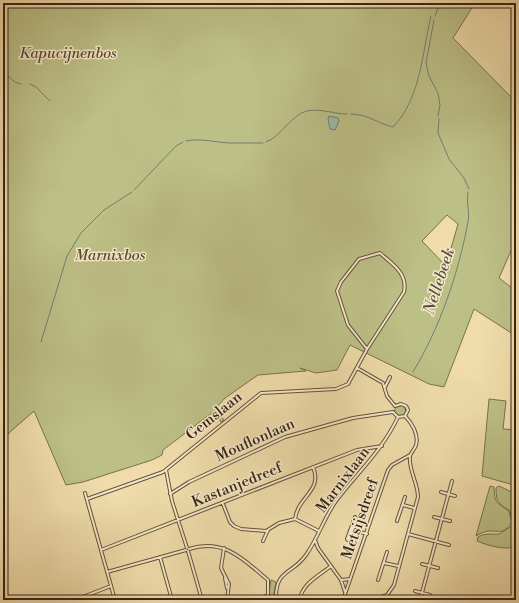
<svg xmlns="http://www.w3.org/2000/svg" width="519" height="603" font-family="'Libre Bodoni',serif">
<rect width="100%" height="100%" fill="#efdcaa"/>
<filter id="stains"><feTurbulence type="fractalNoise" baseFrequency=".005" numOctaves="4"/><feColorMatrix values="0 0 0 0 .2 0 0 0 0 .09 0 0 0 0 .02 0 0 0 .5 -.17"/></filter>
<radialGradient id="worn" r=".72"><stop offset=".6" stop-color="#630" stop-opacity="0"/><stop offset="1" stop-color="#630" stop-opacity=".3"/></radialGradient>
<!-- green -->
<path fill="#bcbf86" stroke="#79724e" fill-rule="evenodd" d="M3 3H475L453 38 516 102V245L514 244 499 278 516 291V336L474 309 444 387 429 384 350 345 337 370 316 373 300 368 306 371 258 375 225 398 215 409 224 420 221 422 213 412 163 450 162 455 152 460 83 482 66 485 34 411 10 432 3 441ZM447 215 458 224 446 266 422 241Z
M489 399 506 401 503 429 516 430V489L510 484 482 476Z
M394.5 411a5.5 5.5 0 1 1 11 0a5.5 5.5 0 1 1-11 0Z
M490 486 494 487C495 504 496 502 509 511L512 523C502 534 502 531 489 531 484 531 480 534 476 536Z
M499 486 516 494V527L509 510C498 504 496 501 496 488Z
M512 526 516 528V547C504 550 489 546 477 541L478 537C487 532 491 535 499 534Z
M271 580 276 582 273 599 269 593Z"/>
<!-- water -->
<path fill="#9abbab" stroke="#727f6f" d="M329 116 338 118 339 121 335 130 330 129 328 119Z"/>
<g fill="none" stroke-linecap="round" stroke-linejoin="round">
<!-- stream -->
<path stroke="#727f6f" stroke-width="1" d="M435 16 440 3
M434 20 426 63 429 76 438 93 440 105 438 116
M3 72 15 82 21 84
M30 84 36 87 50 101
M351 114C371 115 376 123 393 127 421 98 422 53 431 16
M439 119 438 133 449 159 464 178 469 189
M186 141C201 138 213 142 229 143 240 143 252 143 263 143
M266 142C281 137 292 114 307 111 320 108 334 114 347 114
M134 190 176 146 183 142
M41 342 67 256 81 233 104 210 132 192
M413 372C440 327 458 275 468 222 470 212 466 202 468 192"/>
<defs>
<path id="minor" d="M357 368 383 383 387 396 395 406
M385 387 390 377
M395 406 401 404 406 406 408 410 405 416
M393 412 398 417
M398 417 405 416
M166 470 172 501 187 548
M441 492 455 496
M85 493 115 600
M170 494 189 482 285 437 353 418 393 412
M87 499 163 472 261 393 336 389 348 384 367 349 404 292C408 273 392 264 380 253L359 259 341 282 337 291 348 325 367 349
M223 504 230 522 234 526 241 529 266 531 279 523 295 519 319 531
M403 505 414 508
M355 517 357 519 348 540 347 539Z
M434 517 450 521
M295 519C298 496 323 491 313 467
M397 521 405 497
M354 530 367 534
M408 534 449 545
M315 540 318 548 341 580 345 592
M263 541 268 530
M224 548 221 568 229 584 227 600
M189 549C224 538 243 559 268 580V595L273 600
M101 550 357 450 382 446
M188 551 202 600
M160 557 172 600
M384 563 398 566
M422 564 438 568
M107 572 186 550
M225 578 227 588
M341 580 350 579
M378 580 387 552
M415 591 430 595
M75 600 111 586
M255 600 268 595
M276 600C275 569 292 575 306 555 318 538 324 518 336 501 358 472 382 451 398 417
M300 600C301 584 320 575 331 566
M343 600 388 470 392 465 410 455
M373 600 387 595 394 585 418 497C418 483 408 469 410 456 411 452 415 449 416 445 419 435 412 423 405 416
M420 600 452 481"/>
</defs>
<!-- minor casing -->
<use href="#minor" stroke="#64523b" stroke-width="4"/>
<!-- minor -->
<use href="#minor" stroke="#f5e8c8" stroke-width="2"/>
</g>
<g text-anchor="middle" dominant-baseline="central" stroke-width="3" stroke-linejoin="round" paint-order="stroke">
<!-- park labels -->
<g font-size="15" font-style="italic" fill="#584b32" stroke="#f5e8c8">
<text x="68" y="53">Kapucijnenbos</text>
<text x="110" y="255">Marnixbos</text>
</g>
<!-- street labels -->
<g font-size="15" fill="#362416" stroke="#f5e8c8">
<text transform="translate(214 416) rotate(-39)">Gemslaan</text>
<text transform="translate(255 440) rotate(-24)">Mouflonlaan</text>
<text transform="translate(343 480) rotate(-53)">Marnixlaan</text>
<text transform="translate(237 485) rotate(-22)">Kastanjedreef</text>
<text transform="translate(360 519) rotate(-71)">Metsijsdreef</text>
</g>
<!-- water labels -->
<g font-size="16" font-style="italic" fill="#545143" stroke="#f5e8c8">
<text transform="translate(439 281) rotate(-72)">Nellebeek</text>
</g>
</g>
<!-- margin -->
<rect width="519" height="603" fill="none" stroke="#efdcaa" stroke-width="16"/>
<rect x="4" y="4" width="511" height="595" fill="none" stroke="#362416" stroke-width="2"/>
<rect x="8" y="8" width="503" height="587" fill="none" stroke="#362416"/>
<rect width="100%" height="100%" filter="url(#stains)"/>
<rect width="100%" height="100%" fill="url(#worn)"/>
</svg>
